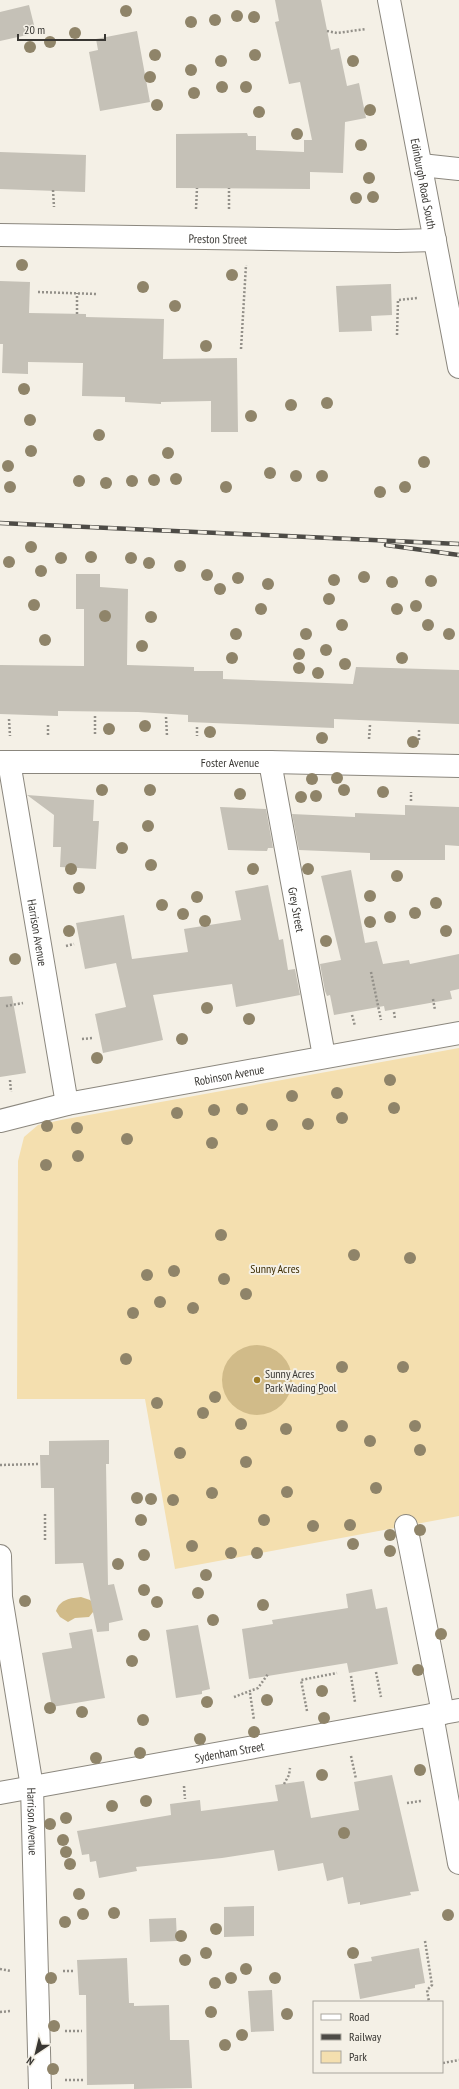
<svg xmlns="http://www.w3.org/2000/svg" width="459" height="2089" font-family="'PT Sans Narrow',sans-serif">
<rect width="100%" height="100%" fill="#f4f0e6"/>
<!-- green -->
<path fill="#f4dfaf" d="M459 1048V1516L175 1569 145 1399H17L18 1161 24 1137 38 1125 61 1120Z"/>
<!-- water -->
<path fill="#d1bb89" d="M222 1380a35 35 0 1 1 70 0a35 35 0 1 1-70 0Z
M81 1597 90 1600 93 1603V1612L89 1617 75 1618 68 1622 60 1617 56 1611C60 1599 71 1598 81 1597Z"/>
<!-- building -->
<path fill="#c5c1b7" d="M275 0H321L331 50 339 48 347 86 359 83 366 118 345 122 343 173 310 172V189L176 188V134L247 133 248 136H256V150L304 152V140H312L300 82 289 84 275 22 279 21Z
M29 5 36 33 0 41V12Z
M137 31 150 102 100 111 89 52 98 50 96 39Z
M0 152 86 155 85 192 0 189Z
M0 281 30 282 29 313 86 314V317L164 319 163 359 237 358 238 432H211V401L161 402V404L125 402V397L82 396 83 363 28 362V374L2 373 3 344H0Z
M391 284 392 315 371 316 372 331 339 332 336 286Z
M76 574H100V587L128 589 127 665 194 667V671H223V679L353 684 356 667 459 670V724L334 719V728L188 722V715L138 712 58 711V716L0 714V665L84 666V609H76Z
M27 795 94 800 93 821H99L96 869 60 867 61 847H53L54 815Z
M405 805 459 807V846L445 845V860H370V853L299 850 292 814 355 817V813L405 815Z
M220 807 266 809 273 848H268L267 851 228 850Z
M351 870 365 943 377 941 383 964 409 960 410 964 459 954V989L450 991 452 999 385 1011 384 1006 334 1015 330 995 327 996 325 991 320 964 341 960 321 876Z
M268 885 279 940 283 939 288 970 295 969 300 995 236 1007 232 984 153 995 163 1040 103 1053 95 1014 126 1007 116 963 85 969 76 923 124 915 132 959 188 952 184 929 241 920 235 891Z
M12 996 26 1073 0 1077V997Z
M109 1440V1464H106L108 1585 114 1584 123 1620 109 1623V1631L97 1632 83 1563 55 1564 54 1488H41L40 1455H49V1441Z
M372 1589 376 1609 387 1607 398 1664 349 1673 347 1663 249 1679 242 1629 273 1624 272 1620 348 1608 346 1594Z
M198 1625 210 1689 202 1691V1694L176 1698 166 1630Z
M92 1629 105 1698 52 1707 42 1653 72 1648 69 1633Z
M392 1775 419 1891 410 1892 411 1895 360 1905V1902L348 1904 343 1877 327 1881 323 1863 278 1871 274 1850 222 1858 136 1867 137 1871 99 1878 96 1861 90 1862 89 1854 82 1855 77 1831 171 1815 170 1804 200 1800 201 1811 278 1801 275 1785 304 1781 311 1818 359 1810 354 1782Z
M254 1906V1936L224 1937V1907Z
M176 1918 177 1941 150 1942 149 1919Z
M419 1948 425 1983 415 1985V1988L360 1999 354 1964 372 1961 371 1957Z
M127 1958 129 2003H134V2006L169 2005 170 2040H189L192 2088 134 2089V2084L87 2085 86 1995H79L77 1960Z
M272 1990 274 2031 251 2032 248 1991Z"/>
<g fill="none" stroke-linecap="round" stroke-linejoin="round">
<defs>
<g id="minor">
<path d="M421 165 459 169"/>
<path id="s1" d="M0 235 397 241 435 240"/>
<path id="s2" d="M0 762H270L459 766"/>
<path id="s3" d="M9 762 67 1104"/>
<path id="s4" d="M270 762 324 1056"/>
<path id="s5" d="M0 1121 67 1104 459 1033"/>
<path d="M406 1526 443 1713"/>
<path id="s6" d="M0 1556 1 1597 32 1787 40 2089"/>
<path d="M432 1715 459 1863"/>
<path id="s7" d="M0 1793 459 1710"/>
</g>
<g id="major">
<path id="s8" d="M389 0 459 367"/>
</g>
</defs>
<!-- minor casing -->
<use href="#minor" stroke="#8b877e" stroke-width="24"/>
<!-- major casing -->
<use href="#major" stroke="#8b877e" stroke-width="24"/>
<!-- path -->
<path stroke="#939089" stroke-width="2.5" stroke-dasharray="2 2" stroke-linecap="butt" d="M327 31 337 33 366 29
M53 190 54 207
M196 209 197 188
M229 209V188
M38 292 96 294
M77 314V293
M397 335 398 300 418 298
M241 349 246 265
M95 716V736
M166 717 167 736
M9 719 10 736
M48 725V737
M197 727V736
M369 739 370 725
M419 740V730
M411 801V792
M66 946 74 944
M371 972 381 1020
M433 999 435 1010
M6 1006 23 1003
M394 1012 395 1019
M352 1015 355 1026
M82 1039 93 1038
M10 1080 11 1092
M0 1465 39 1464
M45 1514V1540
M376 1672 381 1697
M351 1676 355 1702
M250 1693 254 1720
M234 1697 258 1688 268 1674
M307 1711 301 1680 337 1673
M351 1756 356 1779
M284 1784 289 1775 290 1768
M184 1786 185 1799
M407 1803 421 1801
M425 1941 432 1985 427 1990 429 2002
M0 1969 11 1971
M63 1971H75
M0 2012 11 2011
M65 2031H82
M443 2063 459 2060
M65 2080H83"/>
<!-- minor -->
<use href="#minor" stroke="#fff" stroke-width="22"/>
<!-- major -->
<use href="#major" stroke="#fff" stroke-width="22"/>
<defs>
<path id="rail" d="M0 523 459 544
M386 545 459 555"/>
</defs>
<!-- rail casing -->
<use href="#rail" stroke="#4d4b46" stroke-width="4.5"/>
<!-- rail -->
<use href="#rail" stroke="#f4f0e6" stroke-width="3" stroke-dasharray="9" stroke-linecap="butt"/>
</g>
<!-- trees -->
<g fill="#8f8469">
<circle cx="126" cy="11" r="6"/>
<circle cx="237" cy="16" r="6"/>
<circle cx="254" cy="17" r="6"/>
<circle cx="215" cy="20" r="6"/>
<circle cx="191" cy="22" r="6"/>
<circle cx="75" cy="33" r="6"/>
<circle cx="50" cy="42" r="6"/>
<circle cx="30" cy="47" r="6"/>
<circle cx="155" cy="55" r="6"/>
<circle cx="255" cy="55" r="6"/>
<circle cx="221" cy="61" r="6"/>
<circle cx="353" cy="61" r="6"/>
<circle cx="191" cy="70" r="6"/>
<circle cx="150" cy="77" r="6"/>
<circle cx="222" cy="87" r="6"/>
<circle cx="246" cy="87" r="6"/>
<circle cx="194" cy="93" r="6"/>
<circle cx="157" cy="105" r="6"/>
<circle cx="370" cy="110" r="6"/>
<circle cx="259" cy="112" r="6"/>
<circle cx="297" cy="134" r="6"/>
<circle cx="361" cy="145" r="6"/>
<circle cx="369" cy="178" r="6"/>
<circle cx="373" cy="197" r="6"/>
<circle cx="356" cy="198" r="6"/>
<circle cx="22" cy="265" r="6"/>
<circle cx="232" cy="275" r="6"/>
<circle cx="143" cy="287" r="6"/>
<circle cx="175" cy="306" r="6"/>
<circle cx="206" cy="346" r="6"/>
<circle cx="24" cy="389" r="6"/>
<circle cx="327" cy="403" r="6"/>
<circle cx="291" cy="405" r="6"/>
<circle cx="251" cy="416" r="6"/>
<circle cx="30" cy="420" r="6"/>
<circle cx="99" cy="435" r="6"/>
<circle cx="31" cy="451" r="6"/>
<circle cx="168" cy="453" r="6"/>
<circle cx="424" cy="462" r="6"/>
<circle cx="8" cy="466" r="6"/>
<circle cx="270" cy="473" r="6"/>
<circle cx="296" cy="476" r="6"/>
<circle cx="322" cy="476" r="6"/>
<circle cx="176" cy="479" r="6"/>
<circle cx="154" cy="480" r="6"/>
<circle cx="79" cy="481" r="6"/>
<circle cx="132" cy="481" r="6"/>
<circle cx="106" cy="483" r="6"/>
<circle cx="10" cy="487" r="6"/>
<circle cx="226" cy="487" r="6"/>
<circle cx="405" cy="487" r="6"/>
<circle cx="380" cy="492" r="6"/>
<circle cx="31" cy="547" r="6"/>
<circle cx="91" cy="557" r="6"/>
<circle cx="61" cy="558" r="6"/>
<circle cx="131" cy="558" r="6"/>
<circle cx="9" cy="562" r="6"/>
<circle cx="149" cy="563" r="6"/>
<circle cx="180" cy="566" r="6"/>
<circle cx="41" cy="571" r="6"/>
<circle cx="207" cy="575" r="6"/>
<circle cx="364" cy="577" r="6"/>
<circle cx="238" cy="578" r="6"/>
<circle cx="334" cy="580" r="6"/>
<circle cx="431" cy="581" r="6"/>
<circle cx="392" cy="582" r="6"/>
<circle cx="268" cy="584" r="6"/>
<circle cx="220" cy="589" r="6"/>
<circle cx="329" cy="599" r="6"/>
<circle cx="34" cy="605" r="6"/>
<circle cx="416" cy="606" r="6"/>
<circle cx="261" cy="609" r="6"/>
<circle cx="397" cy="609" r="6"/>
<circle cx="105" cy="616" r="6"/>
<circle cx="151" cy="617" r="6"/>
<circle cx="342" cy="625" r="6"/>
<circle cx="428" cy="625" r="6"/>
<circle cx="236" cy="634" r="6"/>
<circle cx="306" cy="634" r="6"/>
<circle cx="449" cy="634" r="6"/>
<circle cx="45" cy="640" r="6"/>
<circle cx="142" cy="646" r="6"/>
<circle cx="326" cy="650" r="6"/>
<circle cx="299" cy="654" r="6"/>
<circle cx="232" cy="658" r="6"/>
<circle cx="402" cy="658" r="6"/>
<circle cx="345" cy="664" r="6"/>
<circle cx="299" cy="668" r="6"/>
<circle cx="318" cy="673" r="6"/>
<circle cx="145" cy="726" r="6"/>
<circle cx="109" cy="729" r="6"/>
<circle cx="210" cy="732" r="6"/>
<circle cx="322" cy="738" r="6"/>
<circle cx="413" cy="742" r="6"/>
<circle cx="337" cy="778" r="6"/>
<circle cx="312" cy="779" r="6"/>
<circle cx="102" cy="790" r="6"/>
<circle cx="150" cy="790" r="6"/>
<circle cx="344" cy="790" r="6"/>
<circle cx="383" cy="792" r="6"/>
<circle cx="240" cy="794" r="6"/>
<circle cx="316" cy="796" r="6"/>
<circle cx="301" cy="797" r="6"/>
<circle cx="148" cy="826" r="6"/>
<circle cx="122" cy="848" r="6"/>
<circle cx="151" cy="865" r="6"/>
<circle cx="71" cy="869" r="6"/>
<circle cx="253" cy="869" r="6"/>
<circle cx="308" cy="869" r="6"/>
<circle cx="397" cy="876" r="6"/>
<circle cx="79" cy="888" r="6"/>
<circle cx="370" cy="896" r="6"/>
<circle cx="197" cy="897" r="6"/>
<circle cx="436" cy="903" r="6"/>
<circle cx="162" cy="905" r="6"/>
<circle cx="415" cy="913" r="6"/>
<circle cx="183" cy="914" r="6"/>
<circle cx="390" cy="917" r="6"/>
<circle cx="205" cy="921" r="6"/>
<circle cx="370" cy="922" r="6"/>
<circle cx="69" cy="931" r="6"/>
<circle cx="446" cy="931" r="6"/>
<circle cx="326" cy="941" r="6"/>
<circle cx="15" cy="959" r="6"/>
<circle cx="207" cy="1008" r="6"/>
<circle cx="249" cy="1019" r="6"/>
<circle cx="182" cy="1039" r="6"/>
<circle cx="97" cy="1058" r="6"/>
<circle cx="390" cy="1080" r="6"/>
<circle cx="337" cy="1093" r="6"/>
<circle cx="292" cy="1096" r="6"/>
<circle cx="394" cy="1108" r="6"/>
<circle cx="242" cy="1109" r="6"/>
<circle cx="214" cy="1110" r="6"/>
<circle cx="177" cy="1113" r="6"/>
<circle cx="342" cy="1118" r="6"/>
<circle cx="308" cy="1124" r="6"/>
<circle cx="272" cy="1125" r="6"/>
<circle cx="47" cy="1126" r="6"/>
<circle cx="77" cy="1128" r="6"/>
<circle cx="127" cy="1139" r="6"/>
<circle cx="212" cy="1143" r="6"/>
<circle cx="78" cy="1156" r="6"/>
<circle cx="46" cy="1165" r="6"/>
<circle cx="221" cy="1235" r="6"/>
<circle cx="354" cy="1255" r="6"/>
<circle cx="410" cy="1258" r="6"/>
<circle cx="174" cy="1271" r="6"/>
<circle cx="147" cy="1275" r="6"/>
<circle cx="224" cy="1279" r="6"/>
<circle cx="246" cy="1294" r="6"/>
<circle cx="160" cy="1302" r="6"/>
<circle cx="193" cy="1308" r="6"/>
<circle cx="133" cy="1313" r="6"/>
<circle cx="126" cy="1359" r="6"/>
<circle cx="342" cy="1367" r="6"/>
<circle cx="403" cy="1367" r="6"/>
<circle cx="320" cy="1389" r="6"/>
<circle cx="215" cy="1397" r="6"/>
<circle cx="157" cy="1403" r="6"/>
<circle cx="203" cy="1413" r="6"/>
<circle cx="241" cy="1424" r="6"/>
<circle cx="342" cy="1426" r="6"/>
<circle cx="415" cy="1426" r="6"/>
<circle cx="286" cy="1429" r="6"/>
<circle cx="370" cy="1441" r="6"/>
<circle cx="420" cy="1450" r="6"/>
<circle cx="180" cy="1453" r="6"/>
<circle cx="246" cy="1462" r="6"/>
<circle cx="376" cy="1488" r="6"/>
<circle cx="287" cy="1492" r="6"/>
<circle cx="212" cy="1493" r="6"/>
<circle cx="137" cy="1498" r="6"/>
<circle cx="151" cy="1499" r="6"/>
<circle cx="173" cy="1500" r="6"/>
<circle cx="141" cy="1520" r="6"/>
<circle cx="264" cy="1520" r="6"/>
<circle cx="350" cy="1525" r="6"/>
<circle cx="313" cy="1526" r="6"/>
<circle cx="420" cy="1530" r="6"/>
<circle cx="390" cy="1535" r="6"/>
<circle cx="353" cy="1544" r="6"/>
<circle cx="192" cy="1546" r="6"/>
<circle cx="390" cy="1551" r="6"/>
<circle cx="231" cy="1553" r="6"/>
<circle cx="257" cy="1553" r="6"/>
<circle cx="144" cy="1555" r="6"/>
<circle cx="118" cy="1564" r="6"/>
<circle cx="206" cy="1575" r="6"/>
<circle cx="144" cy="1590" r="6"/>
<circle cx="198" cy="1593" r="6"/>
<circle cx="25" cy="1601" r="6"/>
<circle cx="157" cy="1602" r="6"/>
<circle cx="263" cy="1605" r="6"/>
<circle cx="213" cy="1620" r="6"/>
<circle cx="441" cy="1634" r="6"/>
<circle cx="144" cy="1635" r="6"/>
<circle cx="132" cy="1661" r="6"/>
<circle cx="418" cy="1670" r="6"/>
<circle cx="322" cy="1691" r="6"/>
<circle cx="267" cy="1700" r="6"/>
<circle cx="207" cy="1702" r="6"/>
<circle cx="50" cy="1708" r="6"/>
<circle cx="82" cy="1712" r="6"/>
<circle cx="324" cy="1718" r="6"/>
<circle cx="143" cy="1720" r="6"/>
<circle cx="254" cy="1732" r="6"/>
<circle cx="200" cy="1739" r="6"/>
<circle cx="140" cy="1753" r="6"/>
<circle cx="96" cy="1758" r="6"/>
<circle cx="420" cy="1770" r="6"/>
<circle cx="322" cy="1775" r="6"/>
<circle cx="146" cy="1801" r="6"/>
<circle cx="112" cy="1806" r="6"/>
<circle cx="66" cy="1818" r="6"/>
<circle cx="50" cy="1824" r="6"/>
<circle cx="344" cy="1833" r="6"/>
<circle cx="63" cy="1840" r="6"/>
<circle cx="66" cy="1852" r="6"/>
<circle cx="70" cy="1864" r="6"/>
<circle cx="79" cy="1894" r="6"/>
<circle cx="114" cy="1913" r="6"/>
<circle cx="83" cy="1914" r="6"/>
<circle cx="448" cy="1915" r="6"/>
<circle cx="65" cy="1922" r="6"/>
<circle cx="216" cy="1929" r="6"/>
<circle cx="181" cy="1936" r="6"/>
<circle cx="206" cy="1953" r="6"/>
<circle cx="353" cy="1953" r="6"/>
<circle cx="185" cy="1960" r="6"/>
<circle cx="246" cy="1969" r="6"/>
<circle cx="51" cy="1978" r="6"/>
<circle cx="231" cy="1978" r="6"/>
<circle cx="275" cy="1978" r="6"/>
<circle cx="215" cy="1983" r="6"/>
<circle cx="211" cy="2012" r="6"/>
<circle cx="287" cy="2014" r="6"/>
<circle cx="54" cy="2026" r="6"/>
<circle cx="242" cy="2035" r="6"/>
<circle cx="225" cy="2045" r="6"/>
<circle cx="53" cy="2069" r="6"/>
</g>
<!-- markers -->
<circle fill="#9c7b26" stroke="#f4f0e6" stroke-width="1.5" cx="257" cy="1380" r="4"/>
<g text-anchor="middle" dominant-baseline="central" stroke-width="4" stroke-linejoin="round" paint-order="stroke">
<!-- street labels -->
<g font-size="12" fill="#393733" stroke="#f4f0e6">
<text stroke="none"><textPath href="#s8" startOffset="187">Edinburgh Road South</textPath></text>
<text stroke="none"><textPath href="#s1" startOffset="218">Preston Street</textPath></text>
<text stroke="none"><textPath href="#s2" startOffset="230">Foster Avenue</textPath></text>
<text stroke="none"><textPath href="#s4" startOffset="150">Grey Street</textPath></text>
<text stroke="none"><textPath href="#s3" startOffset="173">Harrison Avenue</textPath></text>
<text stroke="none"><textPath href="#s5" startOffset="234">Robinson Avenue</textPath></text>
<text stroke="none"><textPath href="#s7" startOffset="233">Sydenham Street</textPath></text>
<text stroke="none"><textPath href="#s6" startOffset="268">Harrison Avenue</textPath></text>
</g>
<!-- park labels -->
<g font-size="12" fill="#3c2c02" stroke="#f4f0e6">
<text x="275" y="1268">Sunny Acres</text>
</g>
<!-- poi labels -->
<g font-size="12" fill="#393733" stroke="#f4f0e6" text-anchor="start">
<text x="265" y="1373">Sunny Acres<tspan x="265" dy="14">Park Wading Pool</tspan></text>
</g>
</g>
<!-- legend -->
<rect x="313" y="2001" width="130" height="72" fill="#f4f0e6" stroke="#a9a69e"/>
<rect x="321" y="2014" width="20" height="6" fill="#ffffff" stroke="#a9a69e"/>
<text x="349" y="2021" font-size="12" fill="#393733">Road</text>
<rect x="321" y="2034" width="20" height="6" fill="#4d4b46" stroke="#a9a69e"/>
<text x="349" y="2041" font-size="12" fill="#393733">Railway</text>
<rect x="321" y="2051" width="20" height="12" fill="#f4dfaf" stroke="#a9a69e"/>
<text x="349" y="2061" font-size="12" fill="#393733">Park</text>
<!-- north arrow -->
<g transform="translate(36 2053) rotate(215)" stroke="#f4f0e6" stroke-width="3" paint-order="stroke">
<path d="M0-3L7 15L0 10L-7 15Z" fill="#393733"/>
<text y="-6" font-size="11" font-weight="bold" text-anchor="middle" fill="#393733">N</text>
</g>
<!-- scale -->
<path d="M18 34v6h87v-6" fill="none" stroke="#393733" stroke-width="2"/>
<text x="24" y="34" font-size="12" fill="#393733" stroke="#f4f0e6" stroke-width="3" paint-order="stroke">20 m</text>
</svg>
